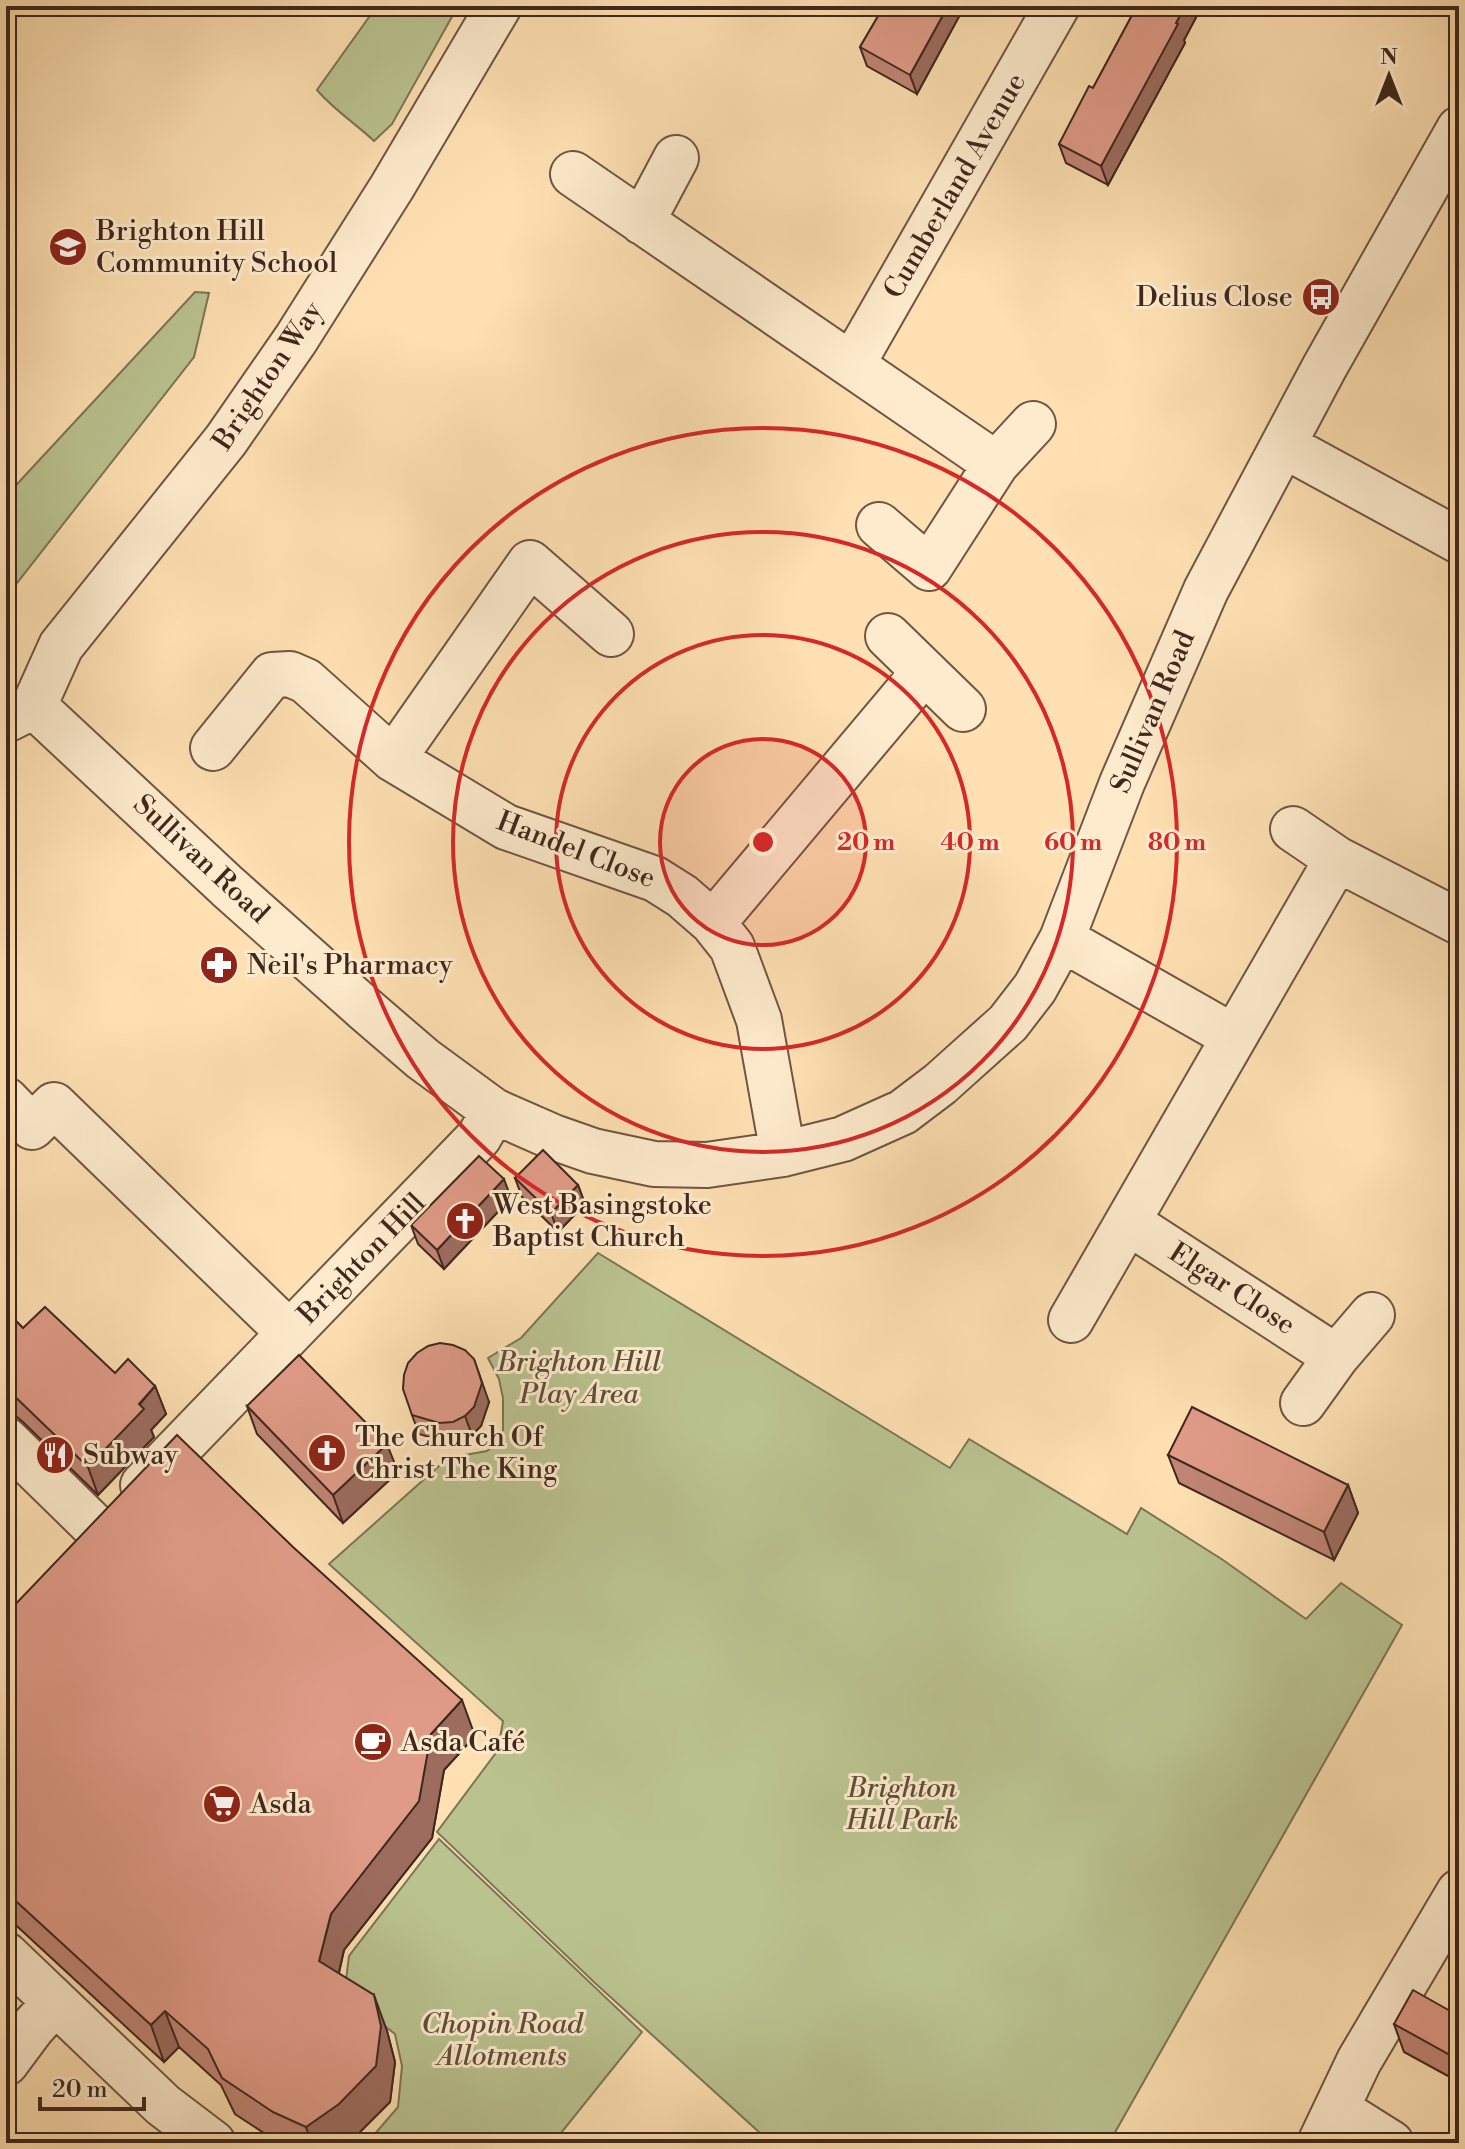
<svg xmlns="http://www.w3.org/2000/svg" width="1465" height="2149" font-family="'Libre Bodoni',serif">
<rect width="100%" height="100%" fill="#fee0b2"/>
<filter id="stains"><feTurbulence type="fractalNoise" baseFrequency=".0025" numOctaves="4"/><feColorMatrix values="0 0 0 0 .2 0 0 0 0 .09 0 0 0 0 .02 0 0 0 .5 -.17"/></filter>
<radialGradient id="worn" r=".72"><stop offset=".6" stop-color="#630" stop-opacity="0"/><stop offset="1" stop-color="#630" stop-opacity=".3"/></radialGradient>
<!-- green -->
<path fill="#bac390" stroke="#7c7557" stroke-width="2" d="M377 6H458L392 124 374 141C355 123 334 110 317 90Z
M195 292 209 293 194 357 6 597V496Z
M598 1253 950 1468 969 1439 1127 1534 1141 1508 1223 1560 1306 1619 1341 1583 1402 1625 1109 2143H771L595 1983 437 1832 498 1750 503 1721 329 1564 448 1458 487 1451 494 1445 503 1430V1398L499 1379 488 1358 521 1338Z
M439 1839 642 2032 553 2143H367L398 2107 402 2066 395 2034 363 2009 345 1988 349 1956Z"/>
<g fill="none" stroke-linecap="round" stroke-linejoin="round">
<defs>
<path id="minor" d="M573 174 996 464
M642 222 676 158
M852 365 1057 6
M1283 445 1459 541
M879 525 929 568 996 464 1033 424
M611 634 530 563 393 759 506 827 655 879 682 896 713 923 732 947 759 1020 783 1154
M888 636 963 709
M34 706 228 887 366 1010 423 1059 494 1111 553 1137 593 1151 654 1164 707 1165 783 1154 843 1139 903 1112 940 1084 1008 1023 1035 988 1062 939 1122 783 1206 590 1324 368 1459 129
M6 720 34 706 61 646 226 440 296 339 392 187 499 6
M213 748 272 675 290 674 306 681 393 759
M1293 829 1337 859 1459 922
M713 923 924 672
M1062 939 1234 1037
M6 1100 32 1127 54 1105 274 1318
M1128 1222 1336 1357
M1071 1320 1337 859
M1303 1403 1336 1357 1372 1315
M6 1440 99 1531
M143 1485 479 1137 494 1111
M6 1955 163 2105 213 2143
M6 2063 32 2028 55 2002
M1337 2109 1391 2143
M1320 2143 1359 2061 1459 1892"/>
</defs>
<!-- minor casing -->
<use href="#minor" stroke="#6f5543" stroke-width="48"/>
<!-- minor -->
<use href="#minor" stroke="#feebcd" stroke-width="44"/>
</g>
<!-- wall -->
<path fill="#c18575" stroke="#3f271e" stroke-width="2" d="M884 6H960L962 11 917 94 867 66 860 47Z
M1137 6H1202L1184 40 1185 43 1108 185 1066 163 1059 144 1093 88Z
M515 1178 578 1185 585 1204 558 1232 522 1197Z
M511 1198 444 1269 418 1244 411 1225Z
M6 1311 23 1328 115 1373 155 1386 166 1414 151 1430 154 1437 98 1495 23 1422 6 1408Z
M489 1402 481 1426 472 1435 460 1441 446 1442 419 1434 412 1415Z
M247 1406 398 1472 343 1523 257 1434Z
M1168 1455 1348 1485 1358 1513 1334 1560 1179 1483Z
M6 1613 475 1736 444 1770 432 1838 344 1950 339 1973 387 2031 395 2062 390 2102 349 2143H279L235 2114 221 2085 179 2047 164 2062 6 1916Z
M1459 2016V2082L1404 2052 1394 2024Z"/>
<!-- shaded-wall -->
<path fill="#9d6c5f" stroke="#3f271e" stroke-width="2" d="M948 6H960L962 11 917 94 910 75Z
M1185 6H1202L1184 40 1185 43 1108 185 1101 166Z
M504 1179 511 1198 444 1269 437 1250Z
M578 1185 585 1204 558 1232 551 1213Z
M474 1359 489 1402 481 1426 472 1435 465 1416Z
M155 1386 166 1414 151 1430 154 1437 98 1495 88 1467Z
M387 1444 398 1472 343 1523 333 1495Z
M1348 1485 1358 1513 1334 1560 1324 1532Z
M462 1700 475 1736 444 1770 432 1838 344 1950 333 1997 319 1961 331 1914 431 1734Z
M374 1995 387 2031 395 2062 390 2102 349 2143H311L306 2127Z
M165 2011 179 2047 164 2062 151 2025Z"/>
<!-- building -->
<path fill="#e09b88" stroke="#3f271e" stroke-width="2" d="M884 6H948L910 75 860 47Z
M1137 6H1185L1176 23 1178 24 1101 166 1059 144 1089 86 1093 88Z
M543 1150 578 1185 551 1213 515 1178Z
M479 1156 504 1179 437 1250 411 1225Z
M45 1307 115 1373 128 1359 155 1386 139 1404 144 1409 88 1467 6 1388V1311L23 1328Z
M440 1343 453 1345 465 1350 474 1359 482 1383 474 1407 465 1416 453 1422 439 1423 412 1415 403 1389 404 1375 408 1363 417 1353 428 1346Z
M299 1355 387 1444 333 1495 247 1406Z
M1192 1407 1348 1485 1324 1532 1168 1455Z
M177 1435 293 1547 462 1700 431 1734 419 1801 331 1914 319 1961 374 1995 381 2026 376 2066 339 2104 306 2127 273 2112 222 2078 208 2049 165 2011 151 2025 6 1892V1613L10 1610Z
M1413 1990 1459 2016V2060L1394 2024Z"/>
<!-- distance rings -->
<circle cx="763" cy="842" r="103" fill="#d62828" fill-opacity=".12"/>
<g fill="none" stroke="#d62828" stroke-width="4">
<circle cx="763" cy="842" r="103"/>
<circle cx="763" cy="842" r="207"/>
<circle cx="763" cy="842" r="310"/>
<circle cx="763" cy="842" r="414"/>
</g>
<!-- icons -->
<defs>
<symbol id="school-disc" viewBox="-11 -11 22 22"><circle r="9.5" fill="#8f2418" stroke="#feebcd"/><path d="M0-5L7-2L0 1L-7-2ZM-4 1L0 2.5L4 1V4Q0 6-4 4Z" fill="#fff"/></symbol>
<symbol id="bus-disc" viewBox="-11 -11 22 22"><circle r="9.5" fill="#8f2418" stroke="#feebcd"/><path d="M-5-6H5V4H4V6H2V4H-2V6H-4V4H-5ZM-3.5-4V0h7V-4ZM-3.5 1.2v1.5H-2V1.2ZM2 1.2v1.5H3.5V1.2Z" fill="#fff"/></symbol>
<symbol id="pharmacy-disc" viewBox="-11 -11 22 22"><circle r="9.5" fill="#8f2418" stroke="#feebcd"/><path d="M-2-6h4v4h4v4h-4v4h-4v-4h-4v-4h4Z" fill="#fff"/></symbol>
<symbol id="church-disc" viewBox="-11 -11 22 22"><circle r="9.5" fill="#8f2418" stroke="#feebcd"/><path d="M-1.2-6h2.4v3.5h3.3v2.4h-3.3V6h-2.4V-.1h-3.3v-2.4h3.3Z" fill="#fff"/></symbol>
<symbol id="restaurant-disc" viewBox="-11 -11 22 22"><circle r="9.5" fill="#8f2418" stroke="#feebcd"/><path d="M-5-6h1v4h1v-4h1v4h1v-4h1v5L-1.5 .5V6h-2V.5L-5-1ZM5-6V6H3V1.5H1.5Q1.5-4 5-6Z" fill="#fff"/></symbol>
<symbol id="cafe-disc" viewBox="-11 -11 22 22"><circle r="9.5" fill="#8f2418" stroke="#feebcd"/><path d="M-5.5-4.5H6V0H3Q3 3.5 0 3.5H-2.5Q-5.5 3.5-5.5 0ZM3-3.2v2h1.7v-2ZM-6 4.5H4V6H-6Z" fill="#fff"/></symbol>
<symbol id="supermarket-disc" viewBox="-11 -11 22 22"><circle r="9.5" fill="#8f2418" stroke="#feebcd"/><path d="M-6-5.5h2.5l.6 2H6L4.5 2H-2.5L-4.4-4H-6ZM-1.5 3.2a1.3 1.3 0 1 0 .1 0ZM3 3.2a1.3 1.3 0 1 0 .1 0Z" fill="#fff"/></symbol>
</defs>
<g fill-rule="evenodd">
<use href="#school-disc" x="46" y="225" width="44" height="44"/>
<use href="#bus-disc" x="1299" y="275" width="44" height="44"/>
<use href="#pharmacy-disc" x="197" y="943" width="44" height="44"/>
<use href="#church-disc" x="443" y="1199" width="44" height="44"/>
<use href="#church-disc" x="305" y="1431" width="44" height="44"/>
<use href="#restaurant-disc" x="33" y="1433" width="44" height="44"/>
<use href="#cafe-disc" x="351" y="1720" width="44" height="44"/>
<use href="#supermarket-disc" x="200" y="1782" width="44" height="44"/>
</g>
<g text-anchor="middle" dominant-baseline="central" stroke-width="6" stroke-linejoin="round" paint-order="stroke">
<!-- street labels -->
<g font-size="28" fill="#3f271e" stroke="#feebcd">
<text transform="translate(955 186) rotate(-60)">Cumberland Avenue</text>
<text transform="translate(268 376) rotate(-56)">Brighton Way</text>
<text transform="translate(1153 712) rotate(-67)">Sullivan Road</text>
<text transform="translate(576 850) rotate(21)">Handel Close</text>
<text transform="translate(201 859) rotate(43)">Sullivan Road</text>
<text transform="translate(362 1259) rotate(-46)">Brighton Hill</text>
<text transform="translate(1232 1289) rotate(33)">Elgar Close</text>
</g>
<!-- poi labels -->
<g font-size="28" fill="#3f271e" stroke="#feebcd" text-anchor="start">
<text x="96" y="231">Brighton Hill<tspan x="96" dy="32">Community School</tspan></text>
<text x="1293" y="297" text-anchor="end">Delius Close</text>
<text x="247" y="965">Neil's Pharmacy</text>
<text x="493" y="1205">West Basingstoke<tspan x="493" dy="32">Baptist Church</tspan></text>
<text x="355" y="1437">The Church Of<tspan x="355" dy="32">Christ The King</tspan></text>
<text x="83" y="1455">Subway</text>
<text x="401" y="1742">Asda Café</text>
<text x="250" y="1804">Asda</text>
</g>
<!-- park labels -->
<g font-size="28" font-style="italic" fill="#5e4e3a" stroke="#feebcd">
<text x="579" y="1362">Brighton Hill<tspan x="579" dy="32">Play Area</tspan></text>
<text x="902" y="1788">Brighton<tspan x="902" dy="32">Hill Park</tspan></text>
<text x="502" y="2024">Chopin Road<tspan x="502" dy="32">Allotments</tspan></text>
</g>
</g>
<circle cx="763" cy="842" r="12" fill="#d62828" stroke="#feebcd" stroke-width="4"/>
<g font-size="24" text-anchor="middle" font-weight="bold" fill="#d62828" stroke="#feebcd" stroke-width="6" stroke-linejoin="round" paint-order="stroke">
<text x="866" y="850">20 m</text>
<text x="970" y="850">40 m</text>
<text x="1073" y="850">60 m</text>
<text x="1177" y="850">80 m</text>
</g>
<!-- margin -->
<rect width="1465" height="2149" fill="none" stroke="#fee0b2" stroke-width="32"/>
<rect x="8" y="8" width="1449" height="2133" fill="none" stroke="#3f271e" stroke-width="4"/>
<rect x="16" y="16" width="1433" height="2117" fill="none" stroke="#3f271e" stroke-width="2"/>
<!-- north arrow -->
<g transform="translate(1389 76)" stroke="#feebcd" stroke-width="6" paint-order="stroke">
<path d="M0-6L14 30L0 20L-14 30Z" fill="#3f271e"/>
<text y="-12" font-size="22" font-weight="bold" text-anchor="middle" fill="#3f271e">N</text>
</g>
<!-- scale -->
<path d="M40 2097v12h104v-12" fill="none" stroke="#3f271e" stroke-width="4"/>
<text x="52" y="2097" font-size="24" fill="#3f271e" stroke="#feebcd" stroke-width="6" paint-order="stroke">20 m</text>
<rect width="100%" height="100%" filter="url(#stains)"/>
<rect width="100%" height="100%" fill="url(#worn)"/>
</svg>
